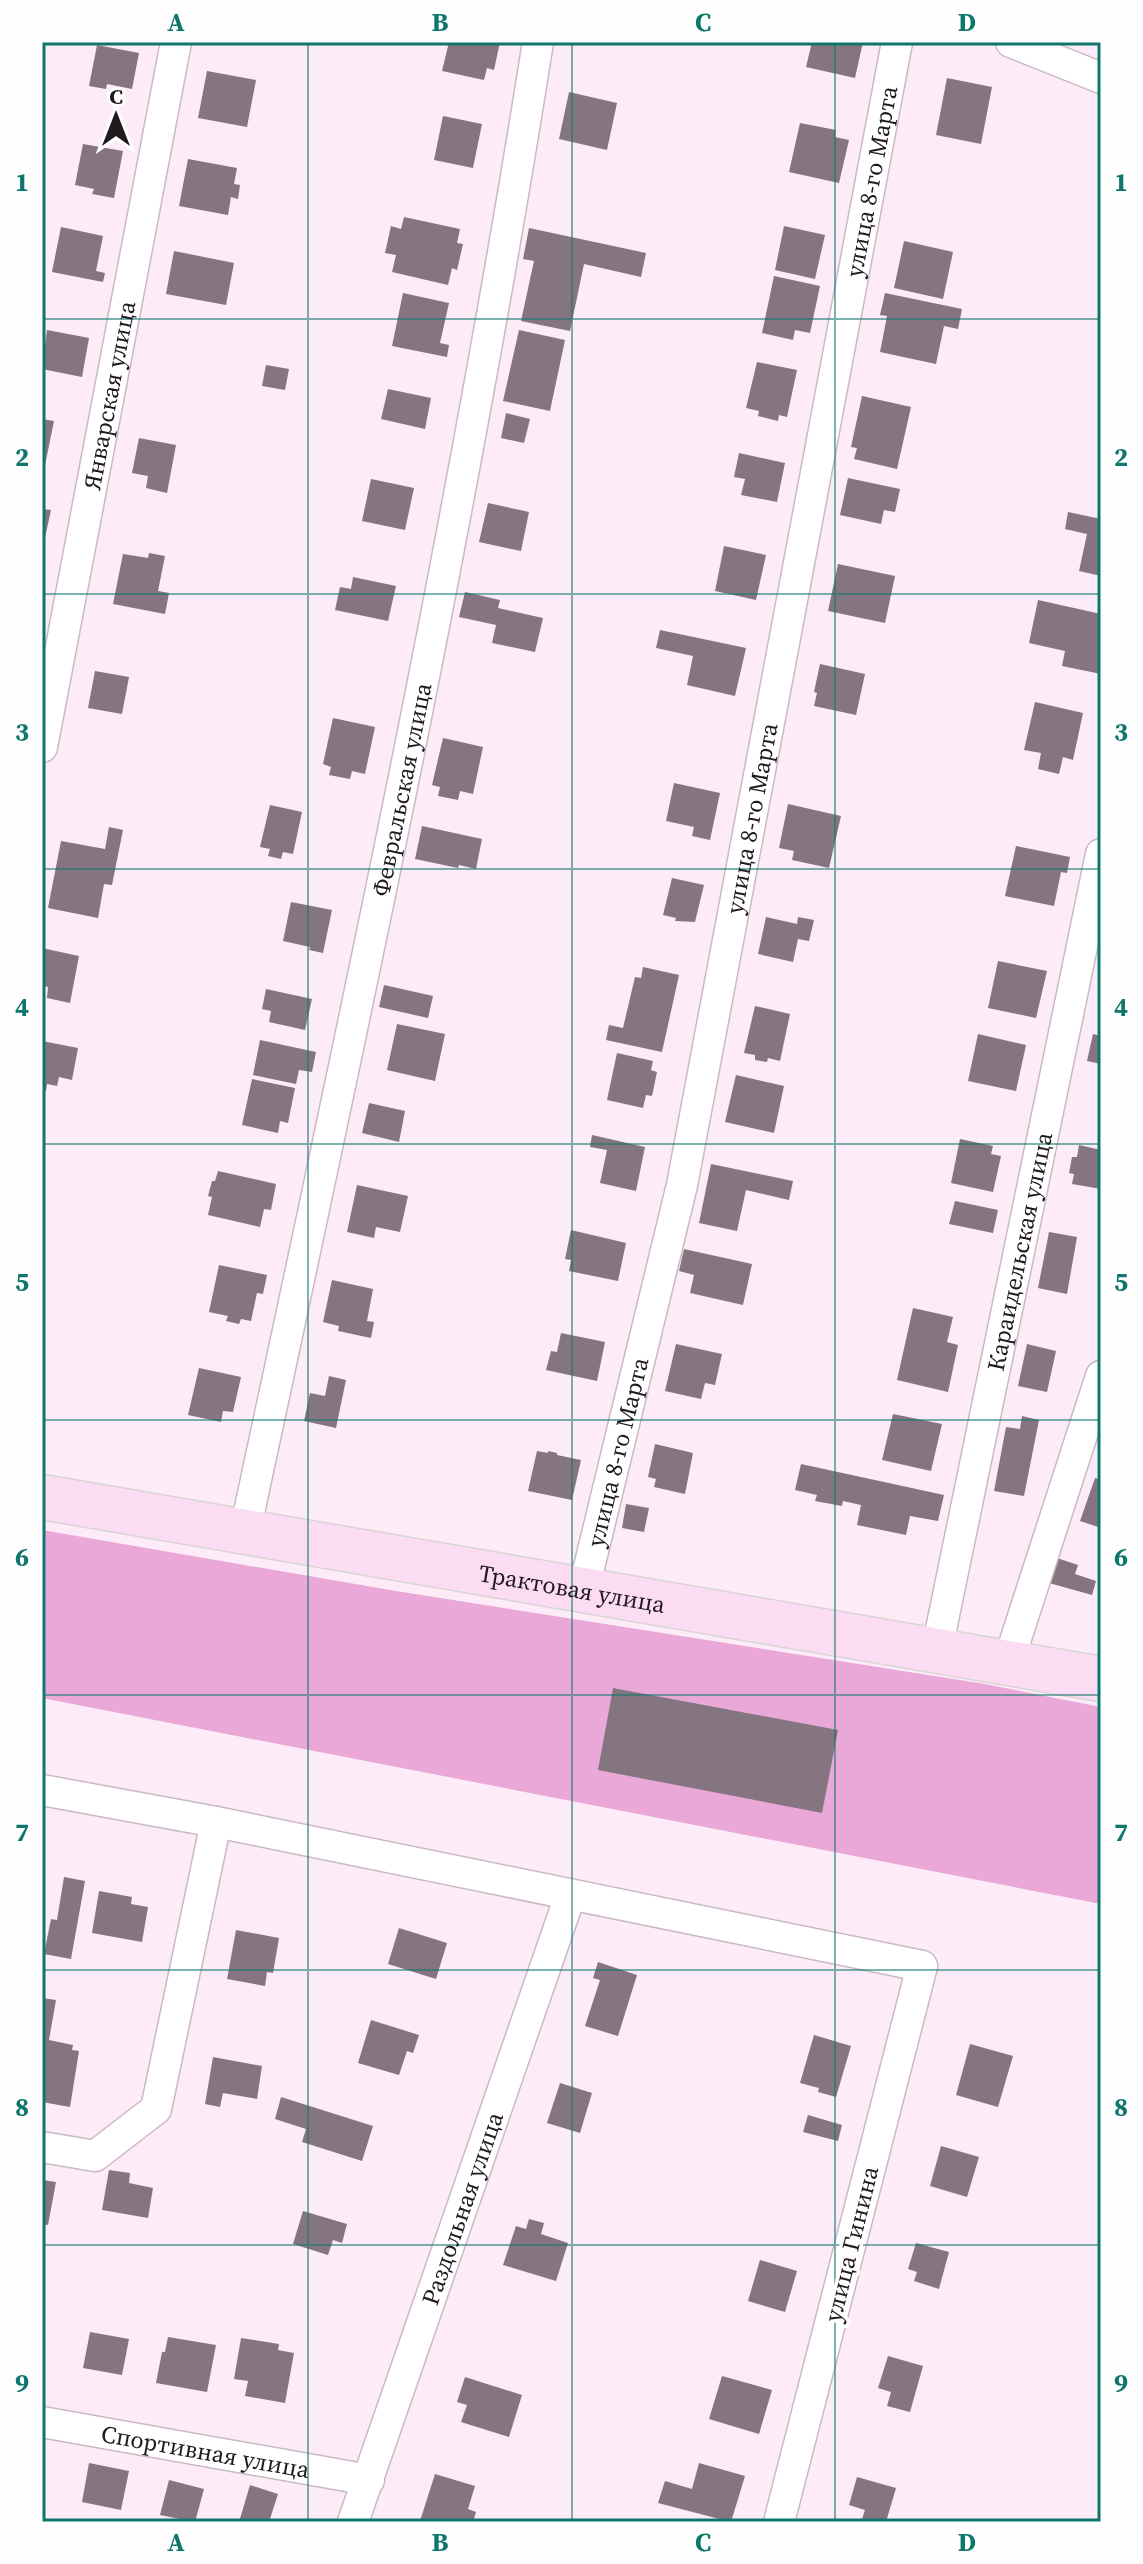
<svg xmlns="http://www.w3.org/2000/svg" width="1143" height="2564" font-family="'Source Serif 4',serif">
<rect width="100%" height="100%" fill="#fdebf7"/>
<!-- green -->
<path fill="#eaa8d8" d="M42 1530 396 1591 985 1684 1101 1707V1904L42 1698Z"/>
<!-- building -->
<path fill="#857580" d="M449 42H500L494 70 487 68 484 80 442 71Z
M812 42H863L855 78 806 67Z
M97 45 139 53 132 89 107 84 106 89 89 86Z
M207 71 256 80 247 127 198 118Z
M947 78 992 87 981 144 936 135Z
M569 92 617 103 607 150 559 139Z
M443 116 482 124 473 168 434 160Z
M800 123 836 130 835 137 849 140 839 183 789 172Z
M83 144 123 151 114 198 92 194 94 189 75 185Z
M188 159 237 168 234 184 240 185 238 199 231 197 228 215 179 206Z
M404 217 460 229 457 243 463 244 457 270 452 268 448 285 392 272 396 255 385 253 391 226 401 229Z
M784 226 825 235 815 279 775 270Z
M61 227 103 236 96 271 105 273 103 282 52 272Z
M529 228 646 253 641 277 584 264 570 331 521 321 534 261 523 259Z
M904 241 953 252 943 299 894 288Z
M174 251 234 263 226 305 166 294Z
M774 276 820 286 810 333 795 330 793 340 762 333Z
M403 293 449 303 440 343 449 345 447 357 392 346Z
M885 293 962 309 958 329 944 326 936 364 880 352 887 316 880 315Z
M47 330 89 338 82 377 42 369Z
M519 330 565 340 550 411 503 401Z
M757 362 797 370 787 417 779 415 778 421 758 416 759 411 746 408Z
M266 365 289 369 285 390 262 386Z
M388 389 431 398 425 429 381 419Z
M862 396 911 407 897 469 854 459 857 448 851 447Z
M506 413 530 419 524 443 501 438Z
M42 419 54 421 43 475H42Z
M139 438 176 445 167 493 146 488 148 476 132 473Z
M739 453 785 463 777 502 741 495 745 479 734 477Z
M848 478 900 489 895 512 884 510 881 524 840 515Z
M371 479 414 488 405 530 362 521Z
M488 503 529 512 521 551 479 542Z
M42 509 51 510 43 547H42Z
M1068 512 1101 519V576L1079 571 1087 534 1065 529Z
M724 546 766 555 756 600 715 591Z
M149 553 165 556 158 591 169 593 165 614 113 604 123 554 148 558Z
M838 564 895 576 885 623 828 611Z
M353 577 396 586 388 621 335 610 340 587 351 589Z
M465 592 500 600 498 608 543 618 535 652 492 643 496 625 459 617Z
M1038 600 1101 614V674L1062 666 1065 651 1029 643Z
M660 630 746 648 735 696 687 685 693 656 656 648Z
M820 664 865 674 856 715 814 706 817 693 814 692Z
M95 671 129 677 122 714 88 708Z
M1035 702 1083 713 1073 760 1063 757 1059 774 1038 769 1041 753 1024 750Z
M333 718 375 727 365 774 352 771 350 779 329 775 331 767 323 764Z
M443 738 483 747 473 794 460 791 458 800 438 796 440 787 432 785Z
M674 783 720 793 710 840 692 836 694 827 666 821Z
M788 804 841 816 829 868 792 860 794 851 779 848Z
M270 805 302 812 293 854 283 852 281 859 268 856 270 849 260 847Z
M422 826 482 839 476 869 459 865 458 868 415 859Z
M109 827 123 830 112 885 104 884 98 918 48 908 61 841 105 849Z
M1016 846 1070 857 1067 873 1061 872 1054 906 1005 896Z
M672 878 704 885 695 922 675 921 676 918 663 915Z
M291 902 332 910 323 953 309 950 310 947 283 941Z
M766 917 797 924 798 917 814 920 809 941 798 939 793 962 758 954Z
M42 948 79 956 70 1003 47 998 48 987 42 986Z
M998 961 1047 971 1036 1018 988 1008Z
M643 967 679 975 662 1052 606 1040 609 1025 623 1028 635 977 641 978Z
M384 985 433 996 428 1018 379 1007Z
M266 989 312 999 305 1030 269 1022 271 1011 262 1009Z
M755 1006 790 1014 780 1061 768 1058 767 1062 755 1060V1055L744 1053Z
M397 1024 445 1034 435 1081 387 1070Z
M978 1034 1026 1045 1016 1091 968 1081Z
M1093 1034 1101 1036V1064L1087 1061Z
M260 1040 316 1052 312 1072 299 1070 296 1084 253 1075Z
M42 1041 78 1048 72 1080 59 1077 57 1086 47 1084 46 1091 42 1090Z
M617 1053 653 1061 651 1070 657 1072 652 1096 646 1095 643 1108 607 1100Z
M736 1075 784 1086 774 1133 725 1122Z
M252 1079 295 1088 288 1123 280 1121 278 1133 242 1125Z
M369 1103 405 1111 399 1142 362 1133Z
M592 1135 645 1147 636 1191 600 1183 607 1150 590 1147Z
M960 1139 993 1146 991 1154 1001 1156 993 1192 951 1183Z
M1079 1145 1101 1150V1189L1072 1184 1074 1174 1069 1173 1072 1157H1077Z
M711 1164 793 1181 789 1200 746 1190 737 1231 699 1223Z
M218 1171 276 1184 271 1210 264 1209 260 1227 208 1215 212 1197 208 1196 212 1181H215Z
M357 1185 408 1196 400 1232 376 1227 374 1238 347 1232Z
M955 1201 998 1210 993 1233 949 1224Z
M571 1230 626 1243 618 1281 569 1271 571 1260 565 1259Z
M1049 1232 1077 1237 1067 1294 1038 1288Z
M684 1249 752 1264 743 1305 690 1293 694 1275 679 1271Z
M219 1265 267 1275 263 1294 257 1293 251 1321 241 1319 239 1324 226 1321 228 1316 209 1312Z
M332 1280 373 1289 367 1321 374 1322 371 1338 338 1331 339 1326 323 1322Z
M913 1308 953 1317 947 1342 958 1345 948 1392 897 1380Z
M561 1333 605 1342 597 1381 546 1370 551 1351 557 1352Z
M676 1344 722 1354 715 1385 705 1383 701 1399 665 1391Z
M1027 1344 1056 1351 1047 1392 1018 1386Z
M199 1368 241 1377 233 1412 223 1411 221 1422 188 1415Z
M329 1376 346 1380 336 1428 304 1421 310 1393 325 1396Z
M893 1414 942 1424 931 1471 882 1460Z
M1022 1416 1039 1420 1024 1496 994 1491 1006 1427 1020 1429Z
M655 1444 693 1453 685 1494 654 1487 656 1479 648 1477Z
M537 1451 548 1453V1451L557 1453V1455L581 1460 572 1500 528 1491Z
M801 1464 944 1495 938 1521 910 1516 906 1535 857 1525 861 1505 843 1501 842 1506 815 1501 817 1495 795 1490Z
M1095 1478 1101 1480V1528L1080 1521Z
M626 1504 649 1508 644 1532 622 1528Z
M1057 1558 1078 1565 1075 1574 1096 1581 1092 1595 1049 1583Z
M613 1688 838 1730 822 1813 598 1770Z
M64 1877 85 1881 71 1959 44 1954 51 1919 57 1920Z
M99 1891 132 1897 131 1904 148 1907 142 1942 92 1933Z
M399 1928 447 1943 436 1979 388 1964Z
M236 1930 279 1938 273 1973 267 1972 265 1986 227 1979Z
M598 1962 637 1975 618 2036 585 2026 600 1980 593 1978Z
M42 1998 56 2000 49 2040 73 2045 72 2050 79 2051 70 2107 42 2102Z
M371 2020 419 2035 413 2053 407 2051 399 2075 358 2063Z
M814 2035 851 2046 836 2097 818 2092 819 2088 800 2083Z
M970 2044 1013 2056 998 2107 956 2095Z
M213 2057 262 2066 257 2099 223 2093 220 2107 205 2104Z
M560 2083 592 2093 580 2133 547 2123Z
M281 2097 373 2126 362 2161 302 2142 306 2129 275 2119Z
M808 2115 842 2125 838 2141 803 2132Z
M941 2146 979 2157 967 2197 930 2186Z
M109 2170 130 2173 129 2183 153 2188 148 2218 102 2210Z
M42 2180 56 2182 48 2225 42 2224Z
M303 2211 347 2224 342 2243 333 2240 328 2255 293 2244Z
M529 2219 544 2223 541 2234 568 2243 556 2281 503 2265 516 2226 526 2229Z
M916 2243 949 2252 939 2289 914 2281 917 2272 908 2269Z
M760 2260 797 2271 785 2312 748 2301Z
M90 2332 129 2339 122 2375 83 2368Z
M168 2337 216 2345 207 2392 156 2383 162 2352H165Z
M241 2338 279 2344 278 2350 294 2353 285 2403 245 2396 248 2381 234 2379Z
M888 2356 923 2366 910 2412 887 2406 891 2392 878 2388Z
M722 2376 772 2390 759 2434 709 2419Z
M465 2377 522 2395 509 2437 461 2422 467 2405 457 2402Z
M89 2463 129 2471 121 2510 82 2502Z
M699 2463 745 2476 731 2522 658 2503 665 2481 692 2489Z
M435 2474 475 2486 468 2509 476 2512 473 2522 420 2521Z
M857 2477 896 2488 886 2522H861L865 2510 849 2505Z
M169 2480 204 2489 195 2522 160 2515Z
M250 2485 278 2494 269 2522H239Z"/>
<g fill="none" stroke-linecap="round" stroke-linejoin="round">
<defs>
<g id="minor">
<path d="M1011 42 1101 78"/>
<path id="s1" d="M42 747 176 42"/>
<path id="s2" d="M245 1531C351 1037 459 542 538 42"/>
<path id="s3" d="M583 1592 682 1185 897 42"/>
<path id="s4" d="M937 1649 1101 854"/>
<path d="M1008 1663 1101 1376"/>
<path d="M42 1790 216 1822 922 1966 779 2522"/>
<path d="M42 2147 95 2156 156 2109 216 1822"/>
<path id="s5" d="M42 2422 369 2480"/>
<path id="s6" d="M353 2522 570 1896"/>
</g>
<g id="primary">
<path id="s7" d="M42 1497 1101 1679"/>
</g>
</defs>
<!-- minor casing -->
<use href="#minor" stroke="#cab9c5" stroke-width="33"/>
<!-- primary casing -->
<use href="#primary" stroke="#d7d6d6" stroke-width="47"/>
<!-- minor -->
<use href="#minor" stroke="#fff" stroke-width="30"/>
<!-- primary -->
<use href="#primary" stroke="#fcdcf2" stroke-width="44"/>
</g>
<!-- grid -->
<path fill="none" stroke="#0f766e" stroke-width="2" stroke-opacity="0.55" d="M308 42V2522M572 42V2522M835 42V2522M42 319H1101M42 594H1101M42 869H1101M42 1144H1101M42 1420H1101M42 1695H1101M42 1970H1101M42 2245H1101"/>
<g text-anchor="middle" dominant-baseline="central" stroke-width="7" stroke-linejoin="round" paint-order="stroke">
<!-- street labels -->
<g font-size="24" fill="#201a1e" stroke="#fefefe">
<text stroke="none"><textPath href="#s3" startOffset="1440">улица 8-го Марта</textPath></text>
<text stroke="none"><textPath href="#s1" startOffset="358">Январская улица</textPath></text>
<text stroke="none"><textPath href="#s2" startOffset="758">Февральская улица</textPath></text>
<text stroke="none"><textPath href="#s3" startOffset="792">улица 8-го Марта</textPath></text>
<text stroke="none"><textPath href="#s4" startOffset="406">Караидельская улица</textPath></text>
<text stroke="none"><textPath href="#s3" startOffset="144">улица 8-го Марта</textPath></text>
<text stroke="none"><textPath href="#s7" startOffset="538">Трактовая улица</textPath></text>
<text stroke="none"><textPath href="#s6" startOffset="332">Раздольная улица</textPath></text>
<text transform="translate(851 2244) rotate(-76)">улица Гинина</text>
<text stroke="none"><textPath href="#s5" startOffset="166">Спортивная улица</textPath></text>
</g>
</g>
<!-- border -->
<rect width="1143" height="2564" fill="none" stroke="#fefefe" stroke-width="88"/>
<!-- north arrow -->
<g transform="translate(116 116)" stroke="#fefefe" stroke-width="6" paint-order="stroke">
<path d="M0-6L14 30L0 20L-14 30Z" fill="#201a1e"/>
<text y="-12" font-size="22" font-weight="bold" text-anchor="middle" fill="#201a1e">С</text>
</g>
<rect x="44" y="44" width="1055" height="2476" fill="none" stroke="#0f766e" stroke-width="3"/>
<g font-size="26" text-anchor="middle" font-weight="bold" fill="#0f766e">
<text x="176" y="31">A</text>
<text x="440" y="31">B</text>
<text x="703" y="31">C</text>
<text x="967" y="31">D</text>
<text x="22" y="191">1</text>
<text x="1121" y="191">1</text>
<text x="22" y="466">2</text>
<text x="1121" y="466">2</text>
<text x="22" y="741">3</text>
<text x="1121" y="741">3</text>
<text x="22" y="1016">4</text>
<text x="1121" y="1016">4</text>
<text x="22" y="1291">5</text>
<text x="1121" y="1291">5</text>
<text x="22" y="1566">6</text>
<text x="1121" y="1566">6</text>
<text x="22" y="1841">7</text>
<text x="1121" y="1841">7</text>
<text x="22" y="2116">8</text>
<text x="1121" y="2116">8</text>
<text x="22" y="2392">9</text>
<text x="1121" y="2392">9</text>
<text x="176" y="2551">A</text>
<text x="440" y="2551">B</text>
<text x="703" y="2551">C</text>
<text x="967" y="2551">D</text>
</g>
</svg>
